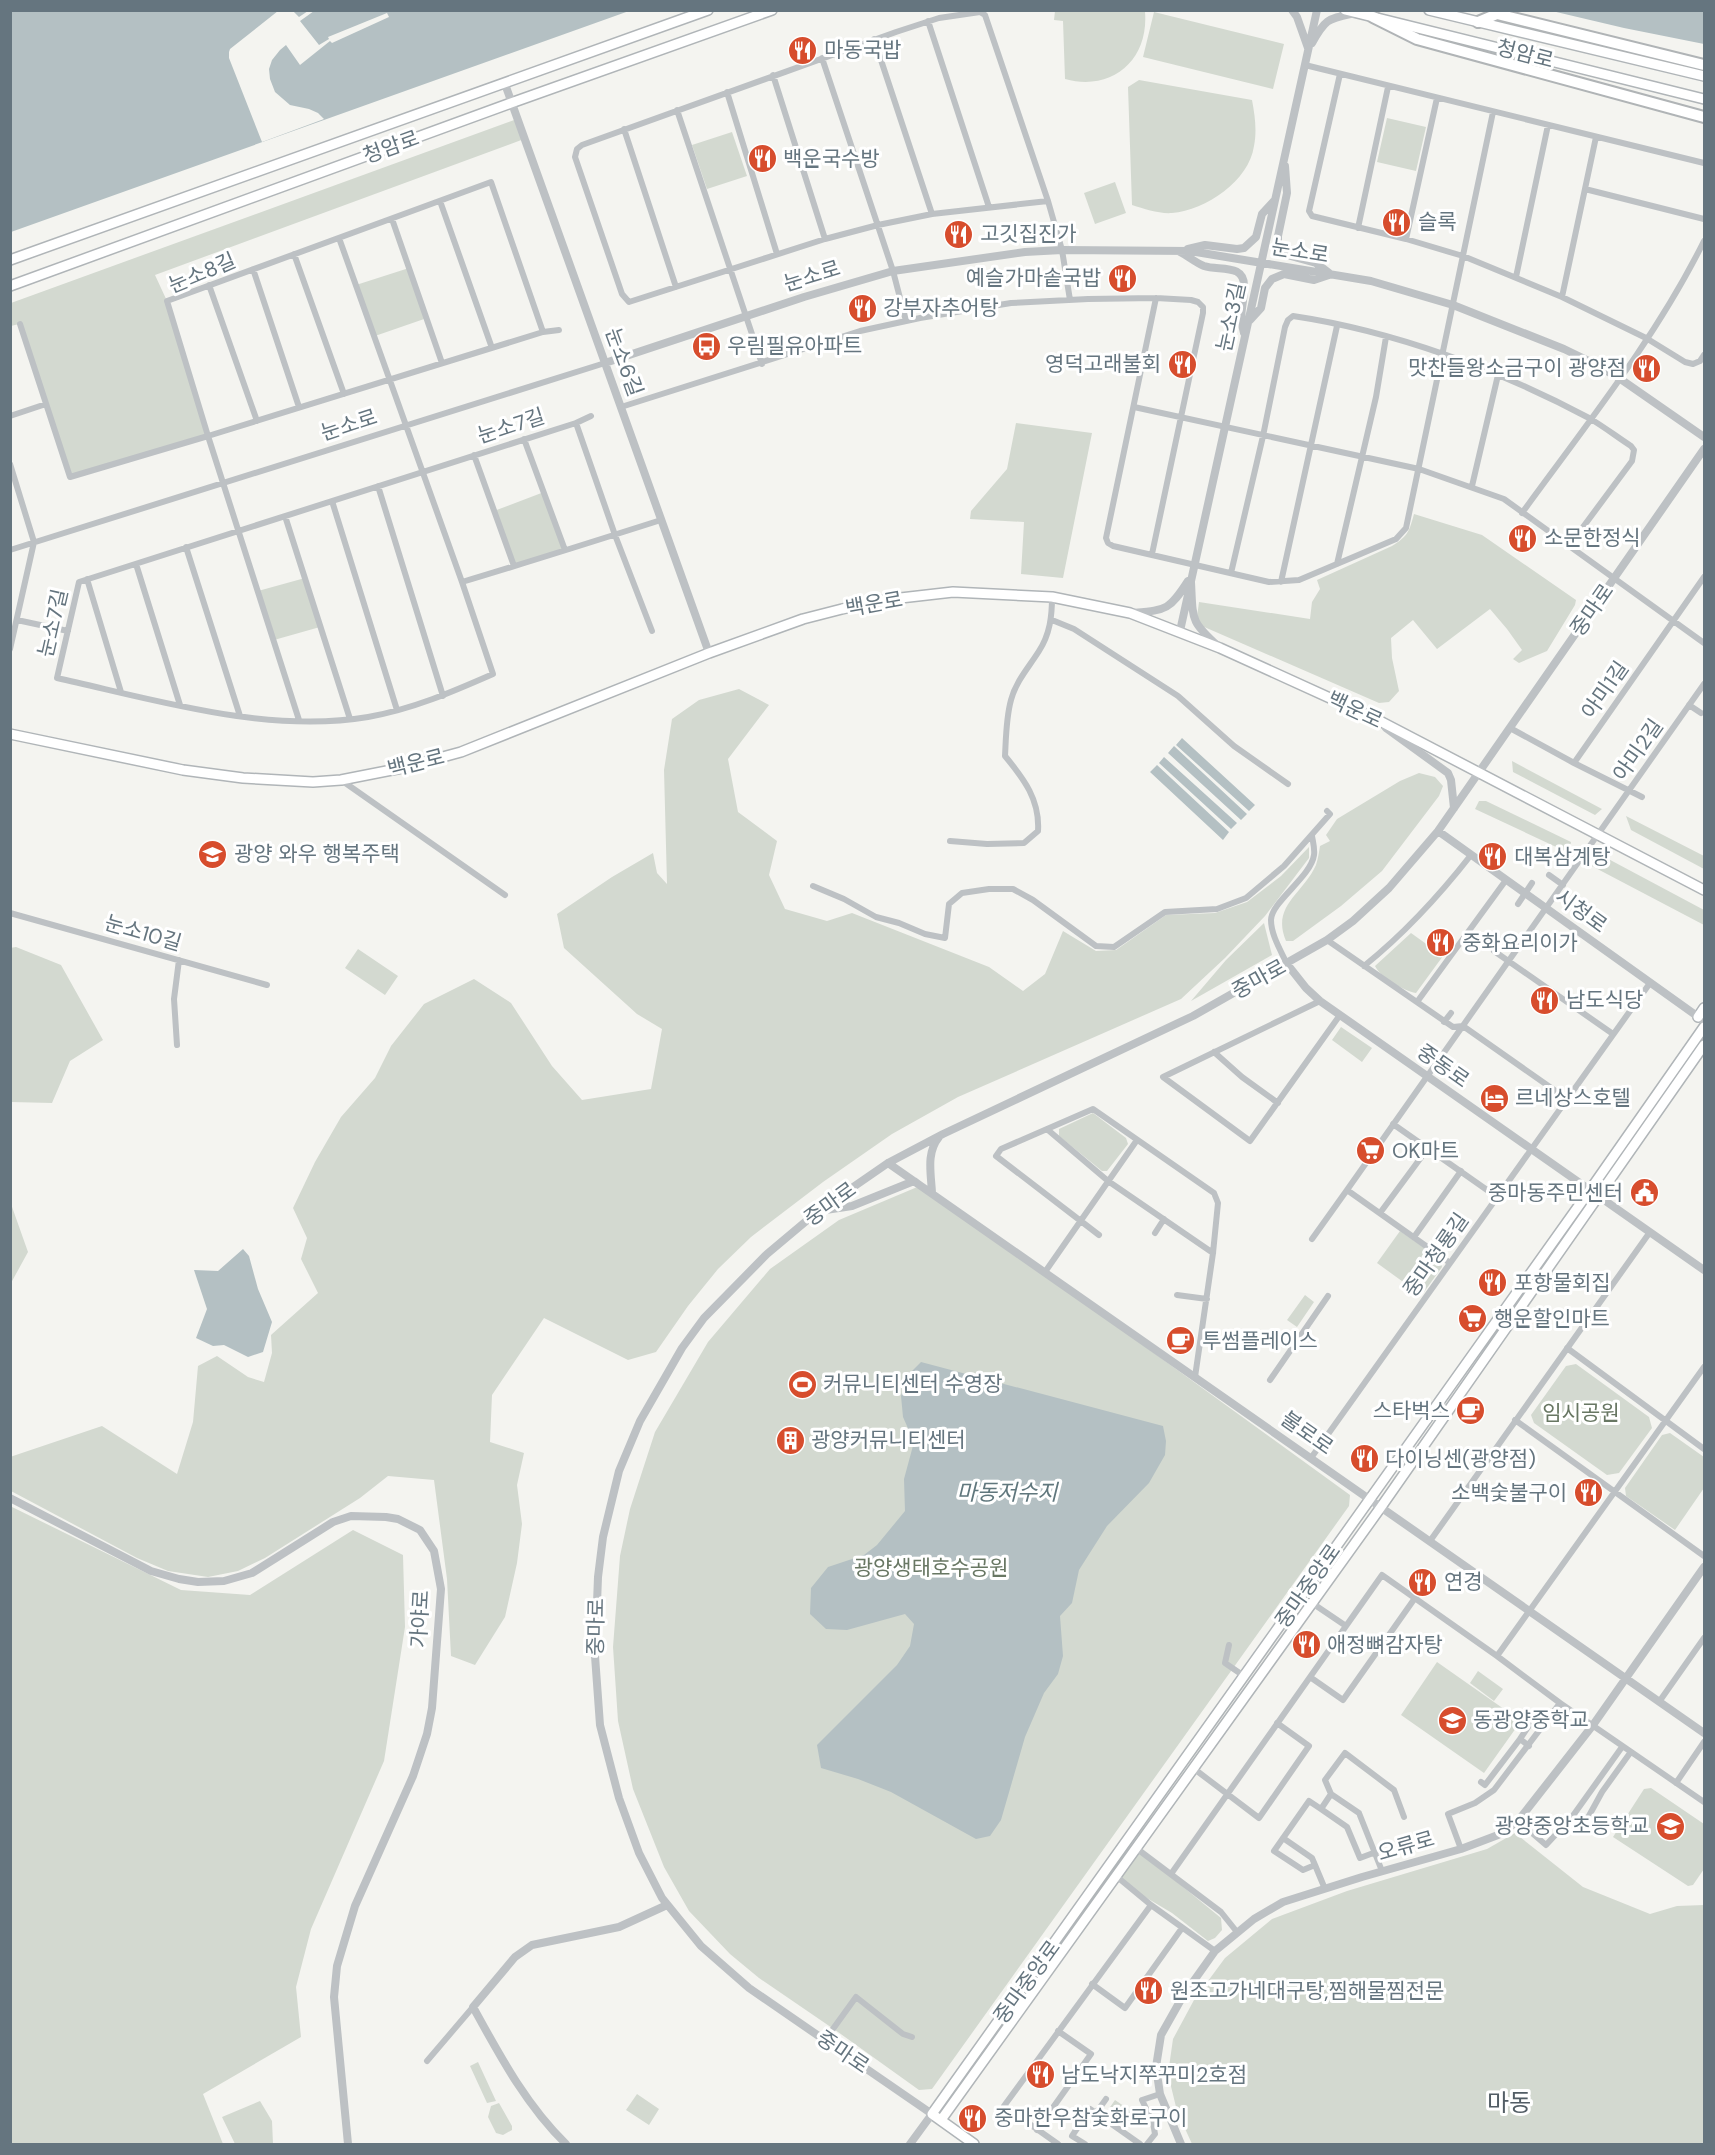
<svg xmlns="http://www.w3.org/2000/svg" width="1715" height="2155" font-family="'DM Sans','Noto Sans KR',sans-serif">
<rect width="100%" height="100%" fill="#f4f4f0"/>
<!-- green -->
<path fill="#d3d9d0" d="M1138 10 1145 12C1149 60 1112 92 1065 79L1063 21 1054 20 1055 11Z
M1154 12 1284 44 1273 89 1143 57Z
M1139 80 1252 100C1255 116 1257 131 1254 146 1249 181 1206 210 1172 213 1159 214 1145 209 1132 205L1128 87Z
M1387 118 1426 127 1416 171 1377 162Z
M517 119 524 139 155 275 167 301 208 436 70 477 19 324 11 326V303Z
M732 132 747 176 707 189 692 145Z
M1115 182 1126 213 1095 224 1084 193Z
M409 268 427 318 375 336 356 285Z
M1016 423 1092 433 1063 578 1021 574 1024 522 970 519 971 511 1007 469Z
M544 492 565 550 514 566 494 511Z
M1414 514 1482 535 1576 600 1575 605 1547 651 1519 663 1513 659 1522 650 1507 629 1490 609 1437 649 1413 620 1391 638 1392 658 1399 691 1389 702 1379 703 1202 626 1197 617 1199 602 1310 619 1312 602 1320 589 1317 580 1392 546C1408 536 1409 532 1414 514Z
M305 578 320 627 274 640 258 591Z
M739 689 769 705 728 759 738 812 777 841 769 875 785 909 827 921 852 913 989 967 1023 991 1045 974 1063 931 1096 951 1116 950 1166 915 1215 913 1247 902 1281 876 1309 847V858L1265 916 1225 958 1181 999 958 1097 892 1134 823 1182 751 1237 718 1269 688 1306 656 1352 628 1360 544 1318 492 1395 490 1442 524 1453 517 1485 522 1524 517 1563 505 1617 475 1665 451 1656 447 1579 434 1480 388 1476 360 1498 265 1558 238 1571 208 1577 168 1571 137 1558 11 1491 10 1457 102 1426 177 1474 193 1422 198 1366 217 1356 248 1377 264 1382 272 1353 271 1335 318 1293 301 1259 307 1238 293 1208 315 1162 341 1117 375 1078 391 1046 424 1004 474 979 511 1003 552 1066 582 1100 651 1089 662 1029 637 1014 564 948 557 914 612 877 653 853 657 873 667 884 664 770 672 719 699 700Z
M1512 761 1602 809 1595 815 1513 772Z
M1419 773 1435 777 1443 786 1439 796 1382 871 1341 906 1293 941H1286C1271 906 1303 894 1316 865 1318 859 1319 852 1320 846L1330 841 1326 835 1337 819 1400 781Z
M1479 801H1486L1571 842 1569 853 1475 809Z
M1626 816 1704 856V869L1631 830Z
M1599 854 1704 910V925L1586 863Z
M1264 923 1272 955 1191 1001 1226 960Z
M1411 933 1443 956 1416 993C1404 991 1380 977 1375 966Z
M16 947 61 965 103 1040 70 1061 52 1103 11 1102 10 948Z
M358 949 398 976 385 995 345 968Z
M1341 1027 1372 1048 1362 1062 1332 1040Z
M1093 1113 1126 1138 1128 1144 1107 1171H1102L1059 1136V1129Z
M922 1185 1350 1495 1349 1506 932 2089 919 2090 838 2032 759 1978 730 1954 689 1911 664 1867 633 1789 618 1721 613 1647 620 1556 630 1509 655 1432 708 1342 770 1269 839 1220Z
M11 1204 28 1252 11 1283H10Z
M1400 1231 1440 1259 1442 1267 1424 1292H1417L1377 1263Z
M1305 1295 1314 1302 1297 1327 1287 1320Z
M1576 1364 1649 1417 1652 1428 1619 1473 1607 1475 1534 1423 1531 1415 1566 1366Z
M1670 1433 1704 1457V1488L1675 1530 1626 1496 1625 1488 1662 1435Z
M10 1506 181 1590 250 1595 353 1530 403 1555 405 1627 384 1761 311 1929 296 1987 301 2037 203 2094 223 2144H11Z
M1437 1662 1521 1721 1484 1773 1401 1715Z
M1478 1671 1503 1689 1494 1701 1470 1683Z
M1651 1788 1704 1824V1869L1693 1885 1688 1886 1613 1837 1644 1789Z
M1515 1833 1583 1887 1650 1914 1677 1906 1704 1905V2144H1192L1177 2111 1168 2074 1173 2039 1194 2000 1225 1958 1272 1919 1347 1891 1487 1849Z
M1138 1850 1221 1918 1222 1930 1215 1938 1208 1941 1172 1913 1140 1894 1119 1877Z
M478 2062 496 2101 487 2103 470 2066Z
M637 2094 659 2109 649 2125 626 2110Z
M1115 2100 1137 2115 1129 2128 1106 2113Z
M260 2101 272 2121 273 2144H235L222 2117Z
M499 2103 512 2126V2130L503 2135 496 2133 488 2117 491 2106Z"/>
<!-- water -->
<path fill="#b4c0c3" d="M11 11H629L11 232Z
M1552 11H1704V44L1624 28Z
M1182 738 1255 805 1249 811 1176 745Z
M1174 746 1247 814 1241 820 1168 753Z
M1164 757 1237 823 1231 829 1159 763Z
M1157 765 1229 832 1223 840 1150 772Z
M243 1249 249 1256 258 1289 272 1322 263 1352 248 1357 224 1345 213 1346 196 1338 207 1309 194 1270 218 1271Z
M921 1362 1163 1426 1166 1441 1165 1455 1149 1483 1107 1526 1079 1570 1072 1603 1060 1616 1063 1656 1058 1674 1044 1693 1025 1737 1001 1820 990 1836 976 1839 891 1792 858 1779 821 1768 817 1745 897 1665 910 1646 914 1624 905 1614 847 1630 826 1629 810 1614 811 1588 828 1567 864 1555 877 1545 905 1511 904 1479 914 1442 903 1417 901 1396 907 1376Z"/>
<!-- pier -->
<path fill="#f4f4f0" d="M278 11H293L299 17 308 11H314L300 21 319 45 329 39 328 37 387 13 389 17 332 43 330 41 300 65 286 45 280 50 272 60 269 69 270 79 275 92 290 105 309 109 318 113 324 119 262 142 229 58V52L230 49Z"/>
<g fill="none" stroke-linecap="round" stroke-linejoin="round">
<defs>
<path id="secondary" d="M1345 10 1704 99
M1429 10 1704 76
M10 260 708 10
M10 286 511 103 772 10
M10 734 183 770 243 778 313 782 341 780 402 768 461 752 709 653 803 619 842 609 883 600 953 592 1052 597 1130 613 1220 648 1376 719 1704 890
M1698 1017 1704 1008
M941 2120 1381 1507 1704 1045
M974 2144 932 2114 1590 1190 1704 1027"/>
<path id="trunk" d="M1373 17 1417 39 1704 117
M1478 22 1497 14 1704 65"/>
</defs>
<!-- secondary casing -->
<use href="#secondary" stroke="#b0b5b8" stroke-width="12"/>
<!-- trunk casing -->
<use href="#trunk" stroke="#b0b4b6" stroke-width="14"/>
<!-- minor -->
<path stroke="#bdc1c4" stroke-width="6" d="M928 21 989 207
M874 39 932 214
M822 58 893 271 906 321
M1305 65 1704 163
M1340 74 1309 211 1312 216 1406 239 1463 256 1562 297 1646 338 1685 362 1693 364 1700 361 1704 355
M773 75 825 239
M727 92 777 254
M677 110 762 364
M624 129 676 287
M1585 189 1704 219
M440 201 492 348
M1048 201 932 214 878 225 825 239 629 302 622 294 575 157 577 149 582 145 896 32 939 18 980 12 985 15 1048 201 1062 250 1070 300
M392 219 442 363
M1358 228 1388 87
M339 238 462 582
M1406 239 1437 98
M294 254 344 394
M253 269 299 407
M1516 277 1548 125
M209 285 257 421
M1562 297 1596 137
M1156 298 1106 538 1108 543 1113 546 1269 582 1299 580 1396 539 1406 528 1493 112
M20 324 70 477 208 436 299 720
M543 332 491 182 167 301 208 436 543 332 559 330
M621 407 860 331 920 318 1011 303 1088 299 1156 298 1191 300 1198 302 1203 307V313L1152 554
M1134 407 1419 469 1504 499 1704 643
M10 416 46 404
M576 423 591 416
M524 439 565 550
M474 455 514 566
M10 464 34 542 10 649
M378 486 443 696
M1472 486 1498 375
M332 501 397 710
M1522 513C1586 425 1656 338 1704 241
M285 516 350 719
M186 547 240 716
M10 550 605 363
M136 564 180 705
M1337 564 1376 397 1386 337
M1231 573 1263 436 1285 327 1288 320 1293 316C1394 331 1499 370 1589 418 1603 426 1617 437 1631 446L1634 450 1632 461 1569 546
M87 579 121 692
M1281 582 1337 326
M17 620 68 631
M1052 620 1074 629 1178 696 1234 746 1288 784
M652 631 615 535 576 423 79 582 57 678C156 700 267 734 368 717 413 709 452 692 493 674L462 582C529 562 595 541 661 520
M1689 705 1701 713
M1510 728 1574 763 1704 577
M1574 763 1642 797
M341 780 505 895
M950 841 987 844 1024 843 1038 831C1040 800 1024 779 1005 756 1006 738 1006 718 1011 700 1016 681 1029 667 1039 651 1050 634 1052 616 1052 597
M1549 875 1563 885
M813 886 844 899 876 917 899 923 925 934 945 938 949 904 962 893 989 889H1013L1033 900 1096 946 1114 947 1165 912 1217 909 1246 898 1284 866 1330 814 1327 811
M1518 904 1532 883
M10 913 267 985
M1327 940 1453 1027 1463 1026 1567 1099
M1494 951 1613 1034
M1287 964C1281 951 1271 935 1271 920 1271 902 1311 877 1314 855 1315 849 1313 842 1312 836
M1364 966C1405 933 1439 896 1471 855
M1320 1001 1163 1077 1250 1141 1340 1015
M1417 1002 1506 880
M1444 1022 1451 1013
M177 1045 174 999 179 960
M1214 1052 1242 1077 1278 1103
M1393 1124 1497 1197
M1048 1130 1108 1181 1213 1253
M1380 1213 1428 1148
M1155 1233 1164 1219
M1099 1235 996 1156 1001 1149 1093 1109 1214 1193 1218 1203 1213 1253 1195 1377
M1414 1237 1461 1171
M1312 1239 1347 1190
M1450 1263 1347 1190 1704 684
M1045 1272 1137 1140
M1177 1295 1207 1299
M1567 1348 1704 1449
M1270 1380 1328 1296
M1515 1420 1704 1556
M1311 1458 1650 983
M1430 1541 1650 1232
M1312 1603 1346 1626
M1229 1645 1225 1663 1244 1676
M1310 1677 1343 1700 1415 1598
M1659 1702 1704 1638
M1560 1703 1497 1656 1704 1367
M1529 1746 1520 1739 1532 1721
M1193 1768 1259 1818 1309 1746 1277 1723
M1481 1782 1485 1785 1520 1739
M1676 1783 1704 1742
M1331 1794 1325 1780 1345 1753 1394 1790 1404 1817
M1321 1809 1309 1801 1274 1851 1303 1870 1315 1865 1325 1889
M1518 1821 1546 1845 1572 1817 1622 1747
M1585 1823 1602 1792 1630 1753
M1283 1838 1312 1858 1315 1865
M1136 1848 1221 1912 1237 1932
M1461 1849 1448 1814 1475 1803 1494 1790 1560 1703 1704 1802
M1376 1852 1360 1858 1347 1827 1321 1809 1331 1794 1359 1813 1382 1871
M1171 1874 1382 1575 1497 1656
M1116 1876 1151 1905 1215 1951
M1092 1984 1125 2008 1182 1928
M825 2040 856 1997 903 2034 912 2037
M427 2061 473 2007
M1106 2099 1096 2113 1140 2144
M1037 2130 1091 2054 1058 2031
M1058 2144 1004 2106 1151 1905
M1085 2144 1072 2136 1090 2109 1096 2113
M1147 2144 1155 2134 1153 2123 1142 2100 1160 2094"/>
<!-- tertiary -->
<path stroke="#bdc1c4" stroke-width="8" d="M1292 10 1297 17 1308 48
M1312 43C1326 18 1328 19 1355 13
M505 84 709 653
M1285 166 1287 193 1278 236V245L1282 251 1287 255 1316 263 1329 273
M1188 249 1205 245 1237 249 1244 248 1256 237 1262 214 1274 201
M1180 252C1188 256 1196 263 1204 266 1219 271 1245 263 1244 287 1244 307 1238 313 1244 333
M1250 320 1261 308 1265 288 1272 279 1284 274 1314 280 1329 275
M605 363 804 297 893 271 1025 252 1062 250 1190 251 1371 281 1453 305 1564 349 1593 363 1619 378 1704 437
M1131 613C1166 610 1169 611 1188 581L1191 582C1193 620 1190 621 1219 647
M1180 631 1317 10
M1386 728 1448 773 1451 780 1454 808
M1438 831 1704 1021
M1287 964 1306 988 1320 1001 1704 1270
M888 1163 1704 1733
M932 1193C931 1173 926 1153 939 1137
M819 1211 852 1206 914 1181 918 1184
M10 1498 151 1571 179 1579 198 1582 224 1581 252 1573 333 1522 351 1516 386 1517 398 1519 420 1530 434 1551 441 1589 432 1708 427 1734 413 1776 355 1906 337 1966 334 1997 348 2144
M566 2144C526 2105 500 2056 473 2007L515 1957 532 1945 619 1927 667 1905
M910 2144 932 2114 749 1988 701 1946 662 1898 639 1853 619 1798 600 1725 595 1656 598 1577 603 1537 619 1471 640 1421 682 1348 704 1318 767 1254 817 1212 888 1163 943 1134 1193 1016 1327 940 1353 921 1389 888 1438 831 1704 449
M1181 2144 1160 2094 1156 2067 1161 2035 1183 1996 1215 1951 1254 1919 1283 1902 1362 1877 1461 1849 1498 1835 1518 1821 1593 1725 1704 1567"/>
<!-- secondary -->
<use href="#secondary" stroke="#fff" stroke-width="9"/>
<!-- trunk -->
<use href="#trunk" stroke="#fff" stroke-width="10"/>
</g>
<!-- icons -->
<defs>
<symbol id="restaurant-disc" viewBox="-11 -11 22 22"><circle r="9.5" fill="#d74d2d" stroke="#fff"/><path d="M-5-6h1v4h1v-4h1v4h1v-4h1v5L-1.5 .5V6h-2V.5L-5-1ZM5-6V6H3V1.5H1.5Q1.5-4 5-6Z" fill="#fff"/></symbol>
<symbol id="bus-disc" viewBox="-11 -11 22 22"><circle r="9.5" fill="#d74d2d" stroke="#fff"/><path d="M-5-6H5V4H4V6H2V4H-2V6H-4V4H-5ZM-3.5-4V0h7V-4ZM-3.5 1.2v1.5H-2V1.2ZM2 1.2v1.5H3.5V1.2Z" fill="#fff"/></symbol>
<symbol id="school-disc" viewBox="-11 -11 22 22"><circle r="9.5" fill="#d74d2d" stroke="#fff"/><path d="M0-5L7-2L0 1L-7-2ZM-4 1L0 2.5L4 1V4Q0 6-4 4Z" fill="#fff"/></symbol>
<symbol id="hotel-disc" viewBox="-11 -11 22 22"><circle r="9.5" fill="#d74d2d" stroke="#fff"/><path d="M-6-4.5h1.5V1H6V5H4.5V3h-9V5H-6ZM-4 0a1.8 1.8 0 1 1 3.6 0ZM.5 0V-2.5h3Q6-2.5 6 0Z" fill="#fff"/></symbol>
<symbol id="supermarket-disc" viewBox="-11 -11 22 22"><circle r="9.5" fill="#d74d2d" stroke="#fff"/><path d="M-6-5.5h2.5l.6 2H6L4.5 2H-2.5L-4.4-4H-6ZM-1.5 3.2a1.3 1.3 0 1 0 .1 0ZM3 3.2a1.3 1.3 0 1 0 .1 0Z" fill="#fff"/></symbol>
<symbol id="civic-disc" viewBox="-11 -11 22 22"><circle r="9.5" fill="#d74d2d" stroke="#fff"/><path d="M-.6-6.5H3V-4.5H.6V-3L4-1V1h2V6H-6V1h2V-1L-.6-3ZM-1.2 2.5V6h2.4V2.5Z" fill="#fff"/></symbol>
<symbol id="cafe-disc" viewBox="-11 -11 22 22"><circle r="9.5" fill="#d74d2d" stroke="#fff"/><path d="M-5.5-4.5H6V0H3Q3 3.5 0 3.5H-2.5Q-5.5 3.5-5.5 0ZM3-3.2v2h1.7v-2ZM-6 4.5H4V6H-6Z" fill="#fff"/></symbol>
<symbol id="stadium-disc" viewBox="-11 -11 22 22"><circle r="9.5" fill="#d74d2d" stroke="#fff"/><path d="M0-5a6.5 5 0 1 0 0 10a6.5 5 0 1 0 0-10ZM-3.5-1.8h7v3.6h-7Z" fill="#fff"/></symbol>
<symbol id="building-disc" viewBox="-11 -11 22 22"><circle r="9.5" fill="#d74d2d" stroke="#fff"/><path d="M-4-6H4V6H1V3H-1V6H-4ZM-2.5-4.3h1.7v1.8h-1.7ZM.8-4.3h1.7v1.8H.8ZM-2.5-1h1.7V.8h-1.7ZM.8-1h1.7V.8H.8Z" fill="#fff"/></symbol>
</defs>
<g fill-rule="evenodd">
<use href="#restaurant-disc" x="786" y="34" width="33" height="33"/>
<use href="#restaurant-disc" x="746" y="142" width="33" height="33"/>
<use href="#restaurant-disc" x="1380" y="206" width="33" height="33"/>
<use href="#restaurant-disc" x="942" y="218" width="33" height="33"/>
<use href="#restaurant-disc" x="1106" y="262" width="33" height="33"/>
<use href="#restaurant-disc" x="846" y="292" width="33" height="33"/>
<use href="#bus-disc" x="690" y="330" width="33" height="33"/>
<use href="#restaurant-disc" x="1166" y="348" width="33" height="33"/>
<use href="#restaurant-disc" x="1630" y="352" width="33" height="33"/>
<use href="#restaurant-disc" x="1506" y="522" width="33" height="33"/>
<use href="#school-disc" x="196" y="838" width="33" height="33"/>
<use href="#restaurant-disc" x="1476" y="840" width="33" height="33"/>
<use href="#restaurant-disc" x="1424" y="926" width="33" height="33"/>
<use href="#restaurant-disc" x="1528" y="984" width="33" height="33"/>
<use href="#hotel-disc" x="1478" y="1082" width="33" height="33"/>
<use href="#supermarket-disc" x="1354" y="1134" width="33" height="33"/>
<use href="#civic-disc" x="1628" y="1176" width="33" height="33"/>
<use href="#restaurant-disc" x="1476" y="1266" width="33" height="33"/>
<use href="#supermarket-disc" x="1456" y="1302" width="33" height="33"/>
<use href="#cafe-disc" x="1164" y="1324" width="33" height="33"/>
<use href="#stadium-disc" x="786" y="1368" width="33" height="33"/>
<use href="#cafe-disc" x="1454" y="1394" width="33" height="33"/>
<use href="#building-disc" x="774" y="1424" width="33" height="33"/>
<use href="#restaurant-disc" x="1348" y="1442" width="33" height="33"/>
<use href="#restaurant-disc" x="1572" y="1476" width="33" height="33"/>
<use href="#restaurant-disc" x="1406" y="1566" width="33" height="33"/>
<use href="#restaurant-disc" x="1290" y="1628" width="33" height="33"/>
<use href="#school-disc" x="1436" y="1704" width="33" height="33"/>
<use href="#school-disc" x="1654" y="1810" width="33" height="33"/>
<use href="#restaurant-disc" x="1132" y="1974" width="33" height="33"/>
<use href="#restaurant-disc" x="1024" y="2058" width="33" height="33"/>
<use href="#restaurant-disc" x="956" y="2102" width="33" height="33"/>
</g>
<g text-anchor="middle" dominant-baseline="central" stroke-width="6" stroke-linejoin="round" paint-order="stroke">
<!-- poi labels -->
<g font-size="21" fill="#65757f" stroke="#fff" text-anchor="start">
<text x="824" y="50">마동국밥</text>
<text x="783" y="159">백운국수방</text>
<text x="1418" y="222">슬록</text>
<text x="980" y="234">고깃집진가</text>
<text x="1101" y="278" text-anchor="end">예슬가마솥국밥</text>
<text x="883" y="308">강부자추어탕</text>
<text x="727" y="346">우림필유아파트</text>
<text x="1161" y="364" text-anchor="end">영덕고래불회</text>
<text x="1626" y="368" text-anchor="end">맛찬들왕소금구이 광양점</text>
<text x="1544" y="538">소문한정식</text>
<text x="234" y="854">광양 와우 행복주택</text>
<text x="1514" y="857">대복삼계탕</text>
<text x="1462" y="943">중화요리이가</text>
<text x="1566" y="1000">남도식당</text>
<text x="1515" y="1098">르네상스호텔</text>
<text x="1392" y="1151">OK마트</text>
<text x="1623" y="1193" text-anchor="end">중마동주민센터</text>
<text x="1514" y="1283">포항물회집</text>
<text x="1494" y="1319">행운할인마트</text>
<text x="1202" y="1341">투썸플레이스</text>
<text x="823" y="1384">커뮤니티센터 수영장</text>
<text x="1450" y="1411" text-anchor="end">스타벅스</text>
<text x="811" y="1440">광양커뮤니티센터</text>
<text x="1385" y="1459">다이닝센(광양점)</text>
<text x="1567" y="1493" text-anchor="end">소백숯불구이</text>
<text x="1444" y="1582">연경</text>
<text x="1327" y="1645">애정뼈감자탕</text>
<text x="1473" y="1720">동광양중학교</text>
<text x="1649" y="1826" text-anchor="end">광양중앙초등학교</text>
<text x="1170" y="1991">원조고가네대구탕,찜해물찜전문</text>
<text x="1061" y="2075">남도낙지쭈꾸미2호점</text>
<text x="994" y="2118">중마한우참숯화로구이</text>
</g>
<!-- street labels -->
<g font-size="21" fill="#65757f" stroke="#fff">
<text transform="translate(1525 54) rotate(14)">청암로</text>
<text transform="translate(391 147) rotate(-20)">청암로</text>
<text transform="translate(1300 251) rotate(9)">눈소로</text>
<text transform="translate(202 273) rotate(-23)">눈소8길</text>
<text transform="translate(812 276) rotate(-17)">눈소로</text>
<text transform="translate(1231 317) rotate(-78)">눈소3길</text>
<text transform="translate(624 362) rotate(70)">눈소6길</text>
<text transform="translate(349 425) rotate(-18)">눈소로</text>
<text transform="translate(511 426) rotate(-18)">눈소7길</text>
<text transform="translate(874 604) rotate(-10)">백운로</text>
<text transform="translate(1592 610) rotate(-55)">중마로</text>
<text transform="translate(53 623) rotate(-77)">눈소7길</text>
<text transform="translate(1605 690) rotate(-55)">아미1길</text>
<text transform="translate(1355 710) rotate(25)">백운로</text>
<text transform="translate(1638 750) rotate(-55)">아미2길</text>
<text transform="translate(416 763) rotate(-14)">백운로</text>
<text transform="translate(1581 911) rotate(36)">시청로</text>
<text transform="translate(143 933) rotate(16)">눈소10길</text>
<text transform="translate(1259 979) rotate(-29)">중마로</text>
<text transform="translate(1443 1066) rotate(35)">중동로</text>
<text transform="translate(830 1204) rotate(-36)">중마로</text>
<text transform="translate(1436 1255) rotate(-55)">중마청룡길</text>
<text transform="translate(1307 1433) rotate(35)">불로로</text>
<text transform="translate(1308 1586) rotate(-55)">중마중앙로</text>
<text transform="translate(420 1619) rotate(-87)">가야로</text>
<text transform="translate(596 1627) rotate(-89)">중마로</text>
<text transform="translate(1406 1846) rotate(-16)">오류로</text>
<text transform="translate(1027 1982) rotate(-54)">중마중앙로</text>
<text transform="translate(843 2052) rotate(34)">중마로</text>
</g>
<!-- park labels -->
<g font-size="21" fill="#687763" stroke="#fff">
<text x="1581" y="1413">임시공원</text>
<text x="931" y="1568">광양생태호수공원</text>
</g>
<!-- water labels -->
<g font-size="22" font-style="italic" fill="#60777d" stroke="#fff">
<text x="1007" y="1492">마동저수지</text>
</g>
<!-- quarter labels -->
<g font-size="24" fill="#525d65" stroke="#fff">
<text x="1509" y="2102">마동</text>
</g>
</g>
<!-- border -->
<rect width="1715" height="2155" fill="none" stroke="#65757f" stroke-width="24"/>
</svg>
